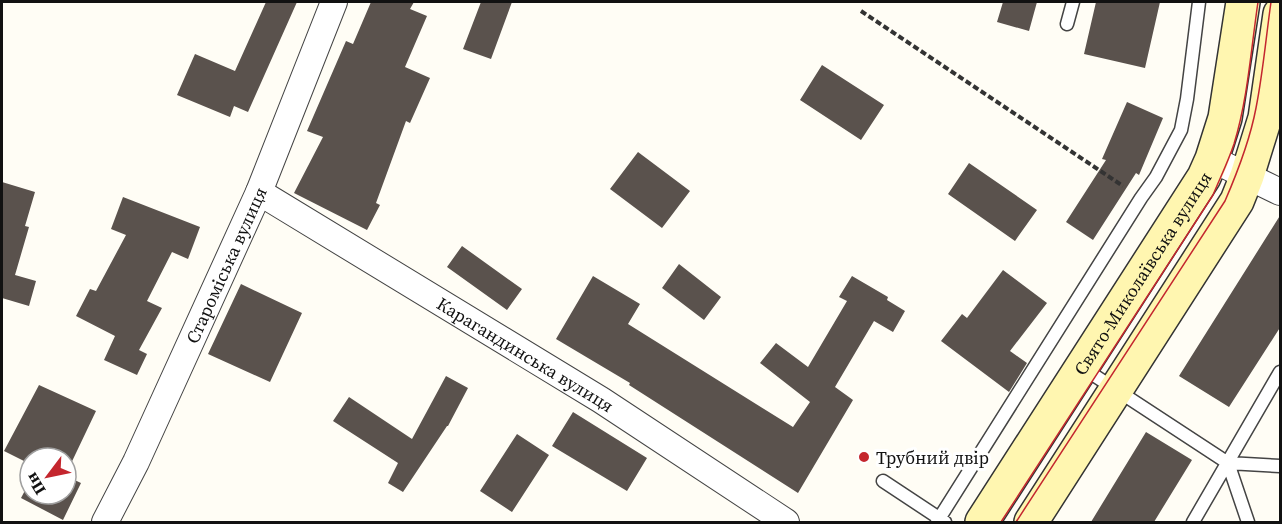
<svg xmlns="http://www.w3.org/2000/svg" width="1282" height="524" font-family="'Source Serif 4',serif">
<rect width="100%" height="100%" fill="#fffdf5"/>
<!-- building -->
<path fill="#5a524d" d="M266 2H297L248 112 234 106 230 117 177 95 195 54 235 71Z
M371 2H414L410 9 427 16 405 67 430 78 410 123 406 121 376 203 380 205 367 230 294 193 323 137 307 131 346 41 353 44Z
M481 2H512L491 59 463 49Z
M1003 2H1037L1029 31 997 22Z
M1096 2H1160L1145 68 1084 54Z
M822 65 884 105 861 140 800 100Z
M1127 102 1163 118 1139 175 1136 173 1093 240 1066 222 1106 160 1102 159Z
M638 152 690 191 662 228 610 189Z
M969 163 1037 210 1015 241 948 194Z
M2 182 35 192 25 226 29 227 15 275 36 281 29 306 2 298Z
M123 197 200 227 188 259 172 252 147 301 162 308 139 350 147 354 137 375 104 360 115 336 76 316 90 289 96 291 126 235 111 229Z
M1281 214V326L1229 407 1179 376Z
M462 246 522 289 507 310 447 267Z
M679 264 721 297 704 320 662 288Z
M1003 270 1047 303 1010 351 1027 363 1009 392 941 341 962 314 967 318Z
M593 276 640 304 628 324 793 427 810 402 760 363 776 343 808 367 847 301 839 297 852 276 888 297 887 300 905 311 893 332 874 321 835 387 853 400 798 493 629 385 630 383 556 339Z
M241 284 302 313 270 382 208 354Z
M446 376 468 388 448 426H447L403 492 388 483 398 463 333 421 349 397 412 439Z
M39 385 96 411 66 474V458H30V464L4 451Z
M573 412 647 458 627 491 552 446Z
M1146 432 1192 460 1154 522H1091Z
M517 434 549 455 512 512 480 491Z
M66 476 81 483 63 520 21 498 30 481V494H66Z"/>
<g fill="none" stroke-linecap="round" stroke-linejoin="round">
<defs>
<path id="service" d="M1067 24 1073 2
M1083 368 1228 463 1280 466
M1228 463 1248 522
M883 481 945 522
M937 522 1141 198 1156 177 1181 130 1187 99 1199 2
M1193 522 1280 372"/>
<g id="minor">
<path d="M1212 159 1280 192"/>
<path id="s1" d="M259 192 601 400 786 522"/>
<path id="s2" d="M105 522 136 462 259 192 334 2"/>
</g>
<g id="secondary">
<path id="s3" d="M982 522 1204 177 1212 159 1225 118 1243 2"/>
<path d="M1031 522 1237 201 1247 176 1265 118 1280 14"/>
</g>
</defs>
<!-- service casing -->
<use href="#service" stroke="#444" stroke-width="15"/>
<!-- minor casing -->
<use href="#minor" stroke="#444" stroke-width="28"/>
<!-- secondary casing -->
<use href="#secondary" stroke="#333" stroke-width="36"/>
<!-- path -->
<path stroke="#333" stroke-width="4" stroke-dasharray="6 3" stroke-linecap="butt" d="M861 11 1123 186"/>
<!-- service -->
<use href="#service" stroke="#fff" stroke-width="12"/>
<!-- minor -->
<use href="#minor" stroke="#fff" stroke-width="26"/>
<!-- secondary -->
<use href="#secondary" stroke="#fff6b0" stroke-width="33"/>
<!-- tram -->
<path stroke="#c4262e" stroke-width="1.5" d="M1001 522 1213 195C1220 178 1228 162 1234 144 1248 98 1251 49 1258 2
M1016 522 1225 201C1238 171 1250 140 1256 108 1263 73 1266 37 1271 2"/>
</g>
<!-- markers -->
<circle fill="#c4262e" stroke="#fff" stroke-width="2" cx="864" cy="457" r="6"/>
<g text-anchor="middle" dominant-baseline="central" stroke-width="6" stroke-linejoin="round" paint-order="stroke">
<!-- street labels -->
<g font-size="18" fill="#111" stroke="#fff">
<text stroke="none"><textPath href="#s2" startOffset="284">Староміська вулиця</textPath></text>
<text stroke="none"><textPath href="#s3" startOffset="296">Свято-Миколаївська вулиця</textPath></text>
<text stroke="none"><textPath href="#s1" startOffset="312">Карагандинська вулиця</textPath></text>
</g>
<!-- poi labels -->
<g font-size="18" fill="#111" stroke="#fff" text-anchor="start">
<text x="876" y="457">Трубний двір</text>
</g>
</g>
<!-- border -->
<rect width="1282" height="524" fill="none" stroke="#111111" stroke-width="6"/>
<!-- north arrow -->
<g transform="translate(48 476) rotate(238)"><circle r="28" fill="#ffffff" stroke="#a0a0a0" stroke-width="1.5"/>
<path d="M0-4.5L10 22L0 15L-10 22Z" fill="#c4262e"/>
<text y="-9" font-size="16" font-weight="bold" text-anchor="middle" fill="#111111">Пн</text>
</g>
</svg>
